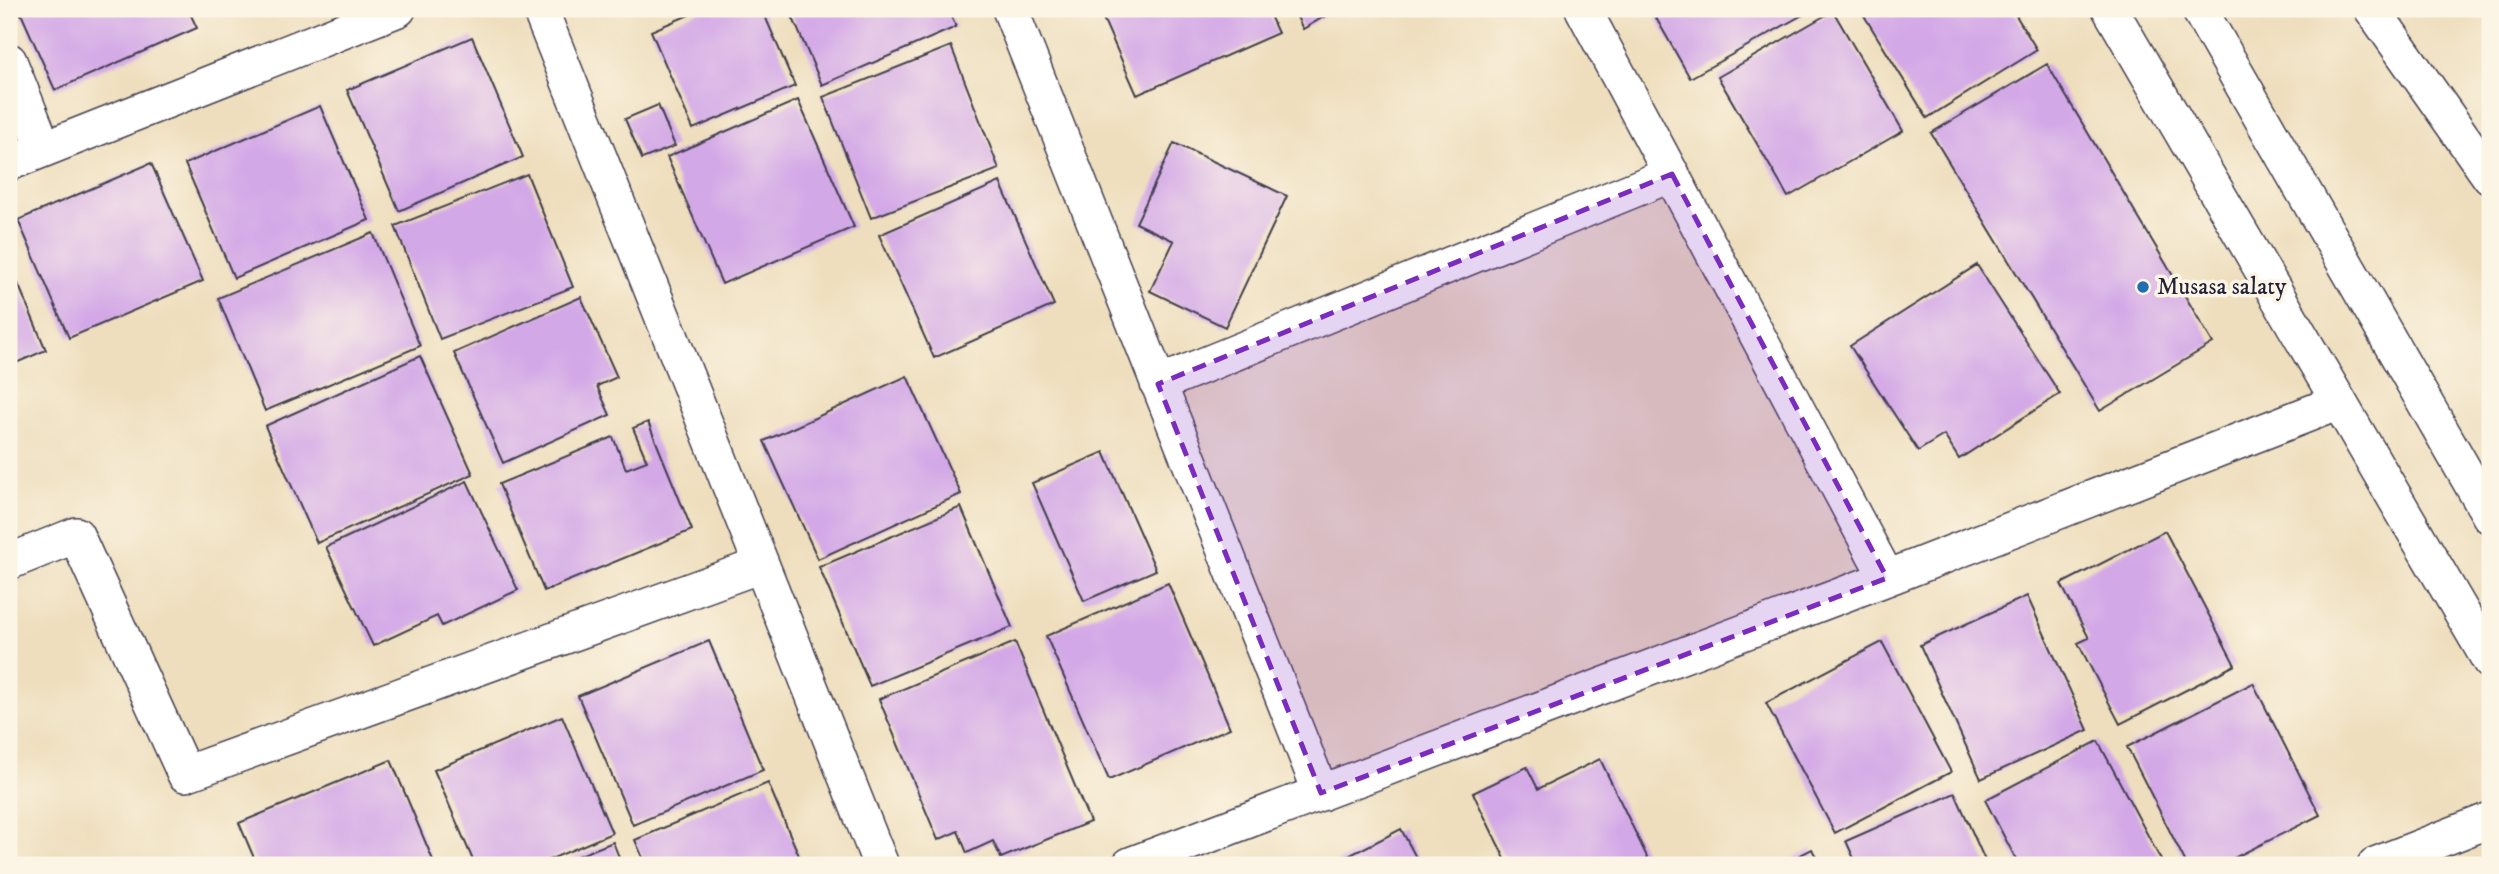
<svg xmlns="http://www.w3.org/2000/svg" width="2499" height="874" font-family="'IM FELL DW Pica',serif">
<rect width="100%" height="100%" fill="#fcf5e5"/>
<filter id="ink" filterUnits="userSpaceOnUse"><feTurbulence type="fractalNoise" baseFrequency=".0143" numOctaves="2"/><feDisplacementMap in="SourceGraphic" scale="14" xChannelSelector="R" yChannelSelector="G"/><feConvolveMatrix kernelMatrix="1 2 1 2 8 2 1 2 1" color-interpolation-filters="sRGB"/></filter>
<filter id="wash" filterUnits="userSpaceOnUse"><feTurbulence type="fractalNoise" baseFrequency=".00686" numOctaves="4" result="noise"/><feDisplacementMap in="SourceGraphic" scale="28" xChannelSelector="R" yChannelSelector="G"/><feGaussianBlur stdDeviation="1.57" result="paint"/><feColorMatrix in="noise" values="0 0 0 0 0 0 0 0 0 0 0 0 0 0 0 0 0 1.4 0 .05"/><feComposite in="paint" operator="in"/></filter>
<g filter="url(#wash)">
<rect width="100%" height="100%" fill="#eedebd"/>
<g id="blocks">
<!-- building -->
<path fill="#d3a8e7" d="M19 9H188L197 28 55 90Z
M703 9H762L795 86 693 129 651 31Z
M789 9H948L956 27 822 85Z
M1099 9H1267L1278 33 1137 95Z
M1293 9H1337L1303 29Z
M1651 9H1813L1690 78Z
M1860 9H2012L2037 50 1927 118Z
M1833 11 1903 131 1788 197 1718 77Z
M472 37 523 157 399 211 347 90Z
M951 46 999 169 871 218 823 97Z
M2047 64 2213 343 2100 411 1931 133Z
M798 100 854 227 722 284 667 157Z
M658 105 675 146 642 159 625 119Z
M320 106 369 220 234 278 185 164Z
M1174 143 1287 196 1225 327 1150 291 1174 241 1136 223Z
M151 163 203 281 69 338 18 220Z
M527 174 573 287 440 339 395 226Z
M1000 182 1054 305 934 358 879 235Z
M373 233 420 346 265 411 218 298Z
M9 262 46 350 9 366Z
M1977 265 2060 394 1959 459 1944 435 1918 451 1850 346Z
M581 297 617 377 597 386 610 415 503 463 454 353Z
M420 356 473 474 317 543 265 426Z
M907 376 961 494 818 559 764 441Z
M648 422 692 530 544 591 499 484 613 437 626 469 647 461 633 428Z
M1104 452 1156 570 1084 601 1032 483Z
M467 481 518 590 442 626 437 616 373 646 326 547Z
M961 507 1012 627 870 686 819 567Z
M2165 531 2235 665 2120 724 2078 643 2089 638 2061 584Z
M1168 583 1230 728 1109 780 1046 636Z
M2027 596 2088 730 1981 779 1920 645Z
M709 641 763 770 633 825 578 696Z
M1015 642 1090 822 1001 858 993 841 967 853 958 831 938 840 879 699Z
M1882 642 1951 772 1835 833 1766 703Z
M2253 683 2320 815 2220 865H2187L2127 747Z
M562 716 612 833 537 865H475L434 770Z
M2098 741 2162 862 2156 865H2019L1985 800Z
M1600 759 1651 865H1508L1473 793 1527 767 1538 789Z
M391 760 435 865H257L239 823Z
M768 783 803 865H646L635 840Z
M1955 793 1987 865H1857L1846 841Z
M1401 829 1420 865H1331Z
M613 842 622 865H555Z
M1812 849 1820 865H1781Z"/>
</g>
</g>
<g filter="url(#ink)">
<use href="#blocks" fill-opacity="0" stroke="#413e4e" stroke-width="2"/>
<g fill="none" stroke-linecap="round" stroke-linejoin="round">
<defs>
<path id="street" d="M540 9 881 865
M1010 9 1321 793
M1583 9 1887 578
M2110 9 2490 661
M2199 9 2490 516
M2372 9 2490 177
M9 61 44 149
M9 163 398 9
M1158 384 1672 174
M9 562 76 535 185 774 761 565
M1130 865 1887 578 2339 402
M2375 865 2490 820"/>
</defs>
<!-- street casing -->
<use href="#street" stroke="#413e4e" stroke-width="38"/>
<!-- street -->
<use href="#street" stroke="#fff" stroke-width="35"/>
</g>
</g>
<!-- marked area -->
<path fill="#7b2cbf" fill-opacity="0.2" stroke="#7b2cbf" stroke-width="5" stroke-dasharray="14 9" stroke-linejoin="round" d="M1672 174 1887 578 1321 793 1158 384Z"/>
<!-- markers -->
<circle fill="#1f6fb2" stroke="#fcf5e5" stroke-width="2.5" cx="2143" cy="287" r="7"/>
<g text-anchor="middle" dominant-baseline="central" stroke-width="7" stroke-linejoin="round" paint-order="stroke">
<!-- poi labels -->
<g font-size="24" fill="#22223b" stroke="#fcf5e5" text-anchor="start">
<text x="2157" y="287">Musasa salaty</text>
</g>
</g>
<!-- margin -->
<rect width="2499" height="874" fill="none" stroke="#fcf5e5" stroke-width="35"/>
</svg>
